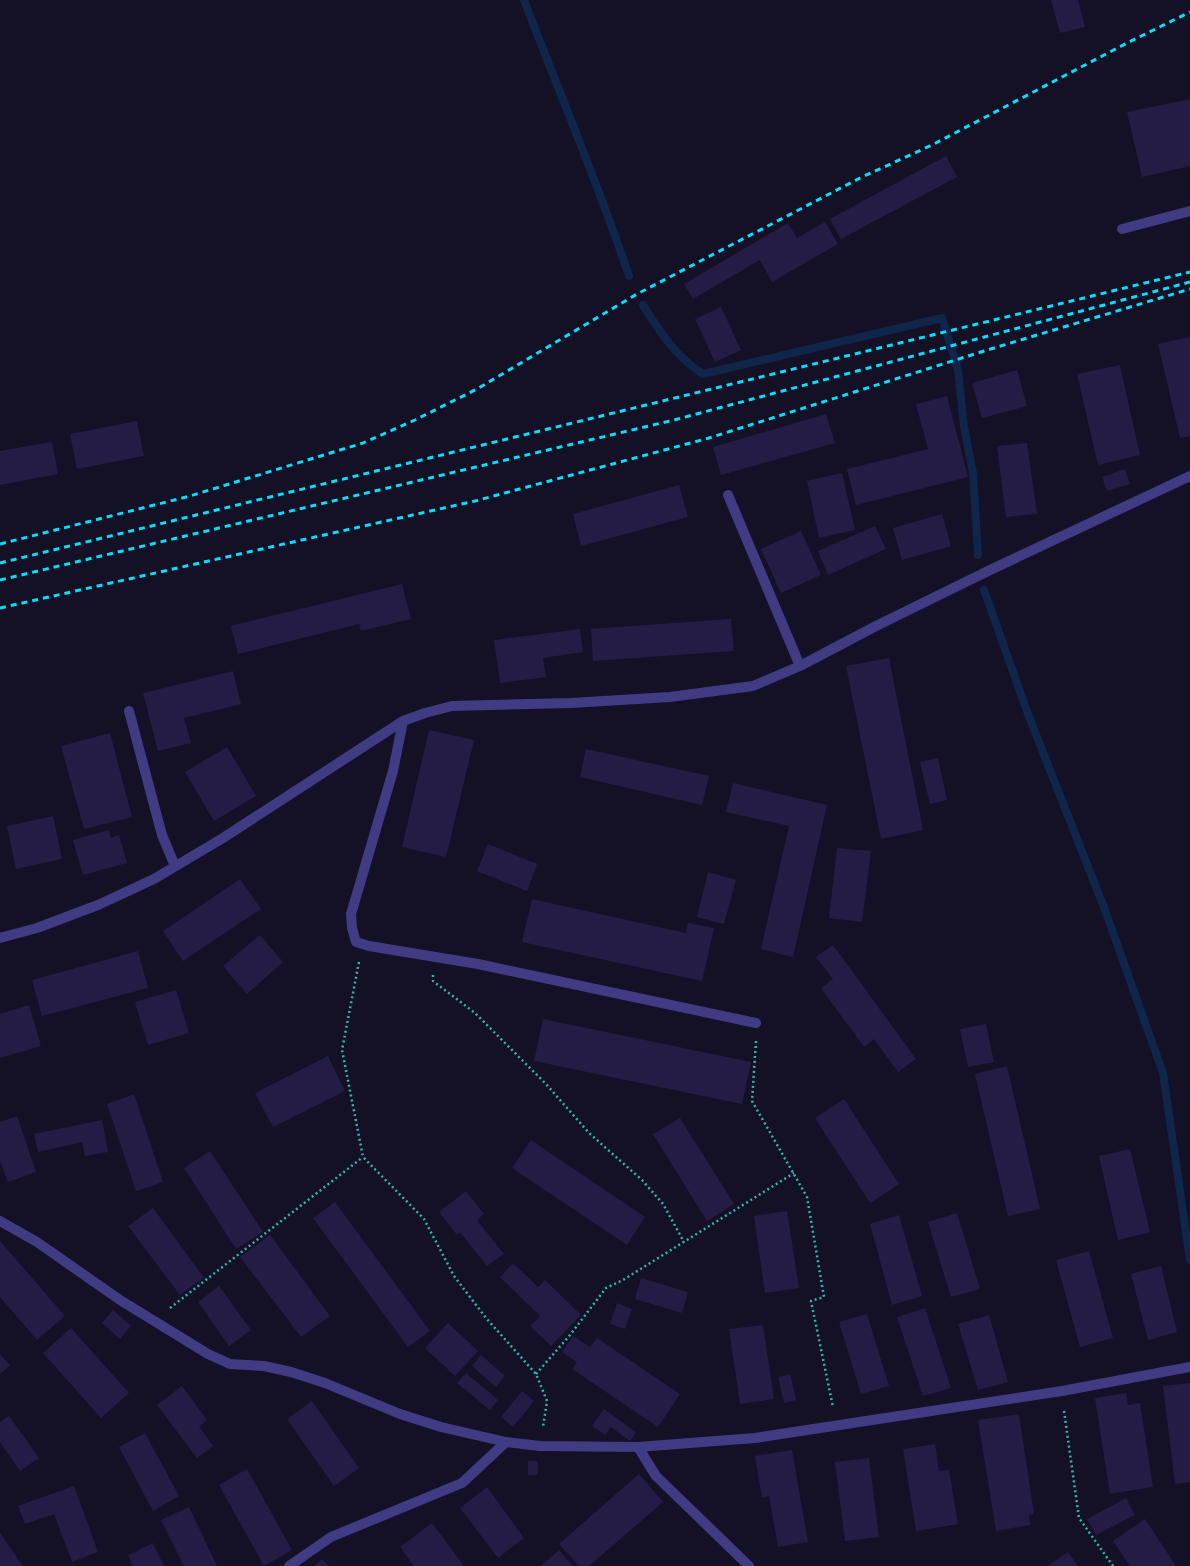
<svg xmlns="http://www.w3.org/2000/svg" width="1190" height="1566" font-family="Quicksand,sans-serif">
<rect width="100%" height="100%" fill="#141026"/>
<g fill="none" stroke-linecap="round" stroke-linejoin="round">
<!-- stream -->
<path stroke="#0f254a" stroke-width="8" d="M524 0C559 92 598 183 629 276
M643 305C660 332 676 357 703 374L942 318 958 370 964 427 973 473 978 555
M984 590 1028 714 1105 910 1163 1073 1190 1260"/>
</g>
<!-- building -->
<path fill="#251c46" d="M1051 0H1078L1085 27 1060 33Z
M1190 99V166L1142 177 1127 112Z
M946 156 957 177 841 239 830 219Z
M825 222 838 244 772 282 760 260 693 299 684 284 788 223 797 238Z
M721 307 741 350 715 362 695 319Z
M1190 337V436L1180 438 1158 344Z
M1120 365 1140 455 1098 465 1077 374Z
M1017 370 1027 406 982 418 972 383Z
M947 396 968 477 856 505 847 469 928 449 916 404Z
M826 414 835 443 721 475 713 447Z
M137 421 144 456 77 469 70 434Z
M52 442 58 474 0 485V451Z
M1027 443 1037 514 1006 517 997 446Z
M1125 469 1130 484 1107 491 1102 477Z
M842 473 855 530 819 538 807 481Z
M679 485 688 517 581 546 573 514Z
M942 514 951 546 902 560 893 528Z
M875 526 886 549 828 575 818 551Z
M801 531 821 575 781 593 761 549Z
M402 584 411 619 361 631 359 624 238 654 231 626Z
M731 619 734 651 593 661 591 629Z
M580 629 583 652 543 658 546 677 500 683 494 640Z
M889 658 923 830 881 839 846 666Z
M233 671 241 704 184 718 191 743 158 751 143 693Z
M429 730 474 740 446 857 402 847Z
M110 733 132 817 84 829 61 746Z
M227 747 256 796 214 821 185 772Z
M586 749 709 776 702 805 580 777Z
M938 758 947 800 930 804 920 762Z
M733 783 827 805 793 957 761 949 789 826 726 812Z
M53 816 62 859 16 869 7 826Z
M109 830 111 838 119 835 127 863 83 875 73 840Z
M488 844 537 864 527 891 477 871Z
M837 848 871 851 862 922 829 918Z
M708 872 736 880 724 924 697 917Z
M240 879 261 909 183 961 163 931Z
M532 899 686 933 688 923 714 928 702 981 522 942Z
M260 935 283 962 247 994 223 966Z
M833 945 916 1059 898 1072 874 1039 864 1047 821 988 833 979 816 957Z
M138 951 148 988 42 1016 32 980Z
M176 990 189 1033 148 1045 135 1002Z
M29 1005 41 1046 0 1058V1014Z
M543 1019 751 1062 742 1104 534 1061Z
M986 1024 994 1062 968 1067 960 1029Z
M328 1056 345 1091 273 1127 255 1093Z
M1007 1066 1040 1209 1008 1216 975 1074Z
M134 1094 163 1182 136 1191 107 1104Z
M844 1099 899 1184 870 1203 815 1118Z
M17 1116 36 1172 8 1182 0 1161V1122Z
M680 1118 734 1204 707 1221 653 1134Z
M102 1120 108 1152 85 1156 82 1142 38 1152 34 1134Z
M531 1140 645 1217 627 1245 512 1168Z
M1130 1149 1150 1232 1118 1240 1099 1156Z
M210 1151 263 1232 236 1249 184 1168Z
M466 1191 484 1214 477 1220 504 1254 487 1266 460 1232 457 1235 439 1212Z
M335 1202 430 1331 408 1347 313 1218Z
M153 1208 204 1278 180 1295 128 1226Z
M787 1211 799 1288 765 1293 754 1216Z
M957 1213 980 1289 951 1297 928 1222Z
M899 1215 922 1296 892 1305 870 1224Z
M270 1235 330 1316 301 1337 240 1257Z
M0 1241 65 1316 37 1340 0 1297Z
M1089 1251 1113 1338 1080 1347 1056 1260Z
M513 1263 538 1287 545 1280 581 1315 551 1346 530 1326 540 1316 500 1277Z
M1161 1266 1177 1332 1148 1340 1131 1274Z
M641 1278 688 1292 682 1313 635 1299Z
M219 1286 251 1330 229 1346 198 1302Z
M617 1303 632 1309 625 1329 610 1324Z
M925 1308 951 1388 923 1396 897 1317Z
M113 1310 131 1326 120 1339 102 1323Z
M867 1314 889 1386 861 1394 839 1322Z
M989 1315 1008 1382 978 1390 958 1324Z
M448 1323 478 1351 455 1376 425 1348Z
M763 1325 774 1399 740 1404 729 1329Z
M71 1328 129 1393 101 1418 43 1353Z
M573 1336 590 1347 597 1338 680 1394 658 1427 572 1369 577 1362 562 1352Z
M0 1354 10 1365 0 1374Z
M481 1355 505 1376 496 1387 472 1366Z
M466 1373 498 1400 490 1410 457 1383Z
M790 1374 796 1400 784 1403 778 1377Z
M1190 1383V1482L1175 1484 1163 1386Z
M182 1386 207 1420 199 1426 213 1446 197 1458 157 1405Z
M522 1391 534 1401 513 1427 501 1417Z
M1126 1393 1128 1405 1140 1403 1153 1487 1110 1494 1095 1398Z
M312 1401 359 1468 334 1486 287 1419Z
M604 1409 636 1432 630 1441 611 1427 605 1435 592 1426Z
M1019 1414 1034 1514 1029 1515 1030 1525 996 1531 978 1420Z
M9 1416 39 1458 20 1471 0 1442V1422Z
M145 1433 179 1496 153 1511 119 1447Z
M935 1444 939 1471 949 1470 958 1524 916 1531 903 1449Z
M792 1450 808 1542 778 1547 769 1496 762 1498 755 1456Z
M869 1458 879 1537 845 1541 835 1462Z
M528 1461H538V1475H528Z
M247 1469 292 1550 264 1566 219 1485Z
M639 1474 663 1502 589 1566H579L559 1544Z
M74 1486 98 1552 72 1562 54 1514 25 1524 18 1506Z
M487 1487 524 1538 498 1558 460 1508Z
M1126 1498 1135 1515 1096 1535 1087 1519Z
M189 1507 217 1566H184L161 1520Z
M1145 1519 1176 1566H1130L1113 1541Z
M432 1523 464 1566H414L400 1547Z
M0 1533 23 1566H0Z
M153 1543 164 1566H133L128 1555Z
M559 1550 573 1566H541Z
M1068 1552 1078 1566H1047Z
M322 1559 329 1566H314Z"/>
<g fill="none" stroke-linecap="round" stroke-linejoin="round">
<!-- path -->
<path stroke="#32b5af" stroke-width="2.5" stroke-dasharray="2 3" stroke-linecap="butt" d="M359 962 342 1050 363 1157 424 1219 454 1276 486 1318 536 1374 547 1401 543 1427
M433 975V981L475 1013 546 1084 589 1133 642 1180 663 1204 684 1242
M756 1041 752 1101 807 1197 824 1297 811 1301 833 1407
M170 1308 363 1157
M536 1374 570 1335 606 1288 623 1280 794 1173
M1064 1411 1079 1518 1113 1566"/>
<!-- minor -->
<path stroke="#3f3c84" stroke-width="10" d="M1122 229 1190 211
M728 495 800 666
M129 711 162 835 175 866
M403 721 393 771 351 914 352 928 356 942 369 946 478 964 756 1023
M0 938 37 928 98 905 154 879 223 838 403 721 425 713 452 706 571 703 670 697 753 686 800 666 876 626 988 571 1190 476
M0 1221 37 1242 120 1300 208 1354 230 1364 264 1366 291 1372 325 1383 400 1414 441 1427 506 1442 540 1446 638 1447 755 1438 1062 1391 1190 1367
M638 1447 656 1476 749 1566
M289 1566 331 1537 462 1483 506 1442"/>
<!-- rail -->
<path stroke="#06dff9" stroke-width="3" stroke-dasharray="6 5" stroke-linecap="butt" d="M0 544 190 496 363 443 415 420 477 389 637 294 860 178 932 145 1127 43 1190 12
M0 563 1190 272
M0 580 674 420 1190 282
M0 608 475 501 709 438 984 351 1190 289"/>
</g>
</svg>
